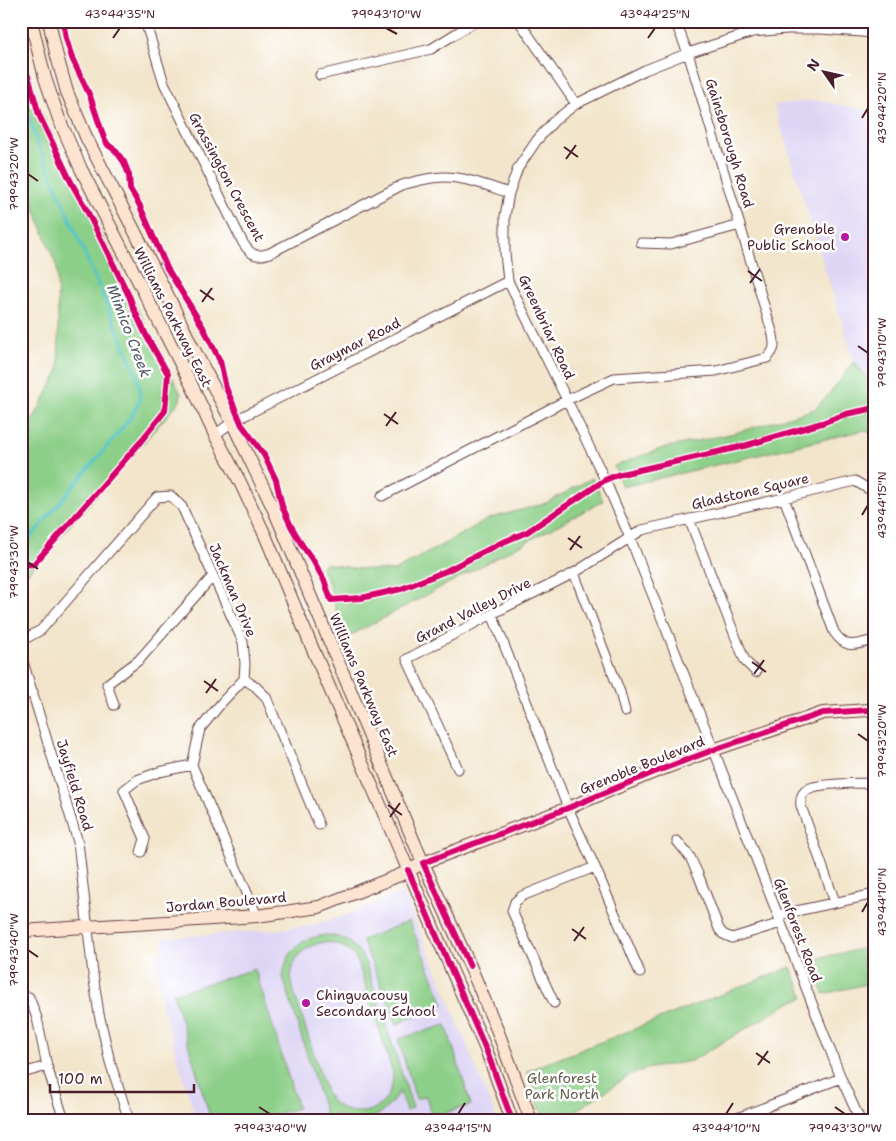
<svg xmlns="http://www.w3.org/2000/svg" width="896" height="1141" font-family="'Shantell Sans',sans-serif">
<rect width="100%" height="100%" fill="#fff"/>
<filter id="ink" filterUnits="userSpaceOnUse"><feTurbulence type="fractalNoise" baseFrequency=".02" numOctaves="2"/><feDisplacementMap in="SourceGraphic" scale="10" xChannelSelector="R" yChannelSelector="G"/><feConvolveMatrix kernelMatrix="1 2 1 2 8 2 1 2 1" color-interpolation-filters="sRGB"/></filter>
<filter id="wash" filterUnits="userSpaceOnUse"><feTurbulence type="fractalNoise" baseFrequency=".0096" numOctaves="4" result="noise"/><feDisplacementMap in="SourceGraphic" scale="20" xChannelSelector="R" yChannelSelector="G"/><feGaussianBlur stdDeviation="1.12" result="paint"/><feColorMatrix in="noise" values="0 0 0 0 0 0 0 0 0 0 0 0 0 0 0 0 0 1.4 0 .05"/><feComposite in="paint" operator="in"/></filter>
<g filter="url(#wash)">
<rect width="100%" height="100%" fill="#f2e5cb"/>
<!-- built -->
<path fill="#ded5f5" d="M816 100 875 112V388L854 361 774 105Z
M398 894H402L405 897 448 998 497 1120H196L163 1009 156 955 162 951 163 938 273 930 314 925 351 914Z"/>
<!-- green -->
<path fill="#8ccf88" stroke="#6b775a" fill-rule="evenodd" d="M21 39 38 106 128 290 181 394 180 401 21 581V443L59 370 57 268 21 172Z
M854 361 875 388V436L865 430 622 487 614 466 663 448 735 433 815 409 836 386Z
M592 478 594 481 603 501 344 639C335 616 334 588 321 568L325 563 352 568 394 571 433 550 488 519 546 503Z
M409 921 444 1004 397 1024 362 940Z
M327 935C348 937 357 947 366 964L413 1108 406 1111 399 1091C389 1110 372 1125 348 1119 342 1118 338 1115 333 1113L334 1120H327L283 977C286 951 301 937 327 935ZM324 942C342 944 351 948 359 965L393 1074C393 1090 385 1107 368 1111 365 1112 360 1112 356 1112 348 1112 341 1109 334 1103 329 1099 327 1093 324 1086L291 983C291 959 301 947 324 942Z
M875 946V982L824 994 809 960Z
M791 967 804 998 793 1001 691 1061 646 1069 629 1076 561 1120H544L527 1071Z
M255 969 298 1108 254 1120H211L173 994Z
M446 1025 471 1105 432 1117 426 1096 416 1099 398 1039Z"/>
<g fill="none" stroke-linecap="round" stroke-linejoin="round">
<!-- stream -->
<path stroke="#57c5cb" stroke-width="3" d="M21 93 37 142 136 373 140 390 139 402 131 417 116 436 75 484 21 549"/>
</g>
</g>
<g filter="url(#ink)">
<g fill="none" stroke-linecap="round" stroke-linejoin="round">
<defs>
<path id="street" d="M145 21 164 83 243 243C251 255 256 258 270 253L402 185C416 181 430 177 444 177 466 177 488 186 509 193
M519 21 576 104
M320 75 431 49 476 21
M641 243 671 244 740 225
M215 435 232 422 508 281
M382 496 567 400 614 378 716 371 767 358C775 350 775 346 773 335L688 53 675 21
M784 498 834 632C847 651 856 644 875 640
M689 519 745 661 756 672
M574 573 620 692 625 712
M492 614 568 808 595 867 640 973
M21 641 41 630 157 497 171 496 182 507 243 642 245 664 244 679 223 701 200 729 192 765 257 916
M21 655 78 842 93 974 99 1014 110 1062 129 1120
M244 679 256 687 266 697 319 825
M21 696 33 692
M114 705 107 684 139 660 213 576
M458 769 407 659 494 613 574 573 642 530 784 498 855 481 875 493
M677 841 690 857 698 874 719 929 723 934 732 938 781 923
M141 852 145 839 124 790 137 780 159 772 192 765
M835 902 801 806C800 799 801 793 808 789 818 783 860 783 875 783
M778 915 875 894
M29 997 37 1018 47 1066 64 1120
M554 1003 512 911 515 902 522 896 595 867
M26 1072 47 1066
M732 1120 841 1078
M860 1120 841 1078 708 735 630 538 605 480 567 400 508 281 505 253V216L509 193 518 168 537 140 554 121 576 104 645 70 688 53 753 32 787 29H821L875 33"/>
<path id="secondary" d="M31 21 45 78 59 119 81 169 192 386 215 435 240 482 265 535 308 638 487 1052 512 1120
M49 21 56 53 67 92 87 139 168 296 191 344 232 422 275 512 423 863 470 966 498 1032 531 1120
M21 931 151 923 257 916 319 907 400 875 423 863 568 808 652 773 713 750 823 713 869 710H875"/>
</defs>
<!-- street casing -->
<use href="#street" stroke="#633d43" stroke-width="11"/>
<!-- secondary casing -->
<use href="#secondary" stroke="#633d43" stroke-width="14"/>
<!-- street -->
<use href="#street" stroke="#fff" stroke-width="9"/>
<!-- secondary -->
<use href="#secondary" stroke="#fde4d1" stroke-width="12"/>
<defs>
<path id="cycleway" d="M63 21 66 38 72 58 90 96 104 138 108 145 115 150 124 162 129 175 130 189 139 204 167 268 203 327 220 361 226 388 242 425 264 455 276 480 282 506 291 526 302 545 314 562 324 580 331 600 361 598 401 589 446 571 501 543 527 532 605 480 617 475 744 446 822 423 846 414 875 408
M21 58 29 79 39 115 53 144 71 182 86 209 130 298 133 307 146 335 168 374 165 411 137 446 34 564 21 565
M408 870 487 1052 512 1120
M470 966 423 863 568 808 652 773 713 750 823 713 869 710H875"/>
</defs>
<!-- cycleway casing -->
<use href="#cycleway" stroke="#fff" stroke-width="9"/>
<!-- cycleway -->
<use href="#cycleway" stroke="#d6006c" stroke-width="6"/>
</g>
</g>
<!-- ticks -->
<path fill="none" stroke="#4a1f2b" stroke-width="2" d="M386 28 397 34M113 38 120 28M648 38 655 28M862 118 868 108M564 147 578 157M566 159 576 145M28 174 38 181M748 271 762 281M750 283 760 269M200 290 214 300M202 302 212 288M858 346 868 353M384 414 398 424M386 426 396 412M862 515 868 505M568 538 582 548M570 550 580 536M28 562 38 569M752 662 766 672M754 674 764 660M204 681 218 691M206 693 216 679M858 734 868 741M388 805 402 815M390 817 400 803M862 912 868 902M572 929 586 939M574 941 584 927M28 950 38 957M756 1053 770 1063M758 1065 768 1051M259 1107 270 1114M835 1107 845 1114M458 1114 465 1103M726 1114 733 1103"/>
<!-- markers -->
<g fill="#b5179e" stroke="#fff" stroke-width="2">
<circle cx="845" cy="237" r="5"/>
<circle cx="306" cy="1003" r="5"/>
</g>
<g text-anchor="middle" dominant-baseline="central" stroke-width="5" stroke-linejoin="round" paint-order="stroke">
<!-- street labels -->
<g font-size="14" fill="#4a1f2b" stroke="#fff">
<text transform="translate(730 143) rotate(73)">Gainsborough Road</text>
<text transform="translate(227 177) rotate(62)">Grassington Crescent</text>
<text transform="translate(173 317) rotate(63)">Williams Parkway East</text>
<text transform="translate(547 327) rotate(65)">Greenbriar Road</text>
<text transform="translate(355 344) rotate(-27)">Graymar Road</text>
<text transform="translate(750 491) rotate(-13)">Gladstone Square</text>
<text transform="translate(233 590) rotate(67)">Jackman Drive</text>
<text transform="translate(473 610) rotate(-27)">Grand Valley Drive</text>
<text transform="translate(364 685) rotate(67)">Williams Parkway East</text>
<text transform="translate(642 765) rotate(-22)">Grenoble Boulevard</text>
<text transform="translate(75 785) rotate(73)">Jayfield Road</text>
<text transform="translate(226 902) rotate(-5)">Jordan Boulevard</text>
<text transform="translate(798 930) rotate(69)">Glenforest Road</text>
</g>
<!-- poi labels -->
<g font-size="14" fill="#4a1f2b" stroke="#fff" text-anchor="end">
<text x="835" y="229">Grenoble<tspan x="835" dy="16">Public School</tspan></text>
<text x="316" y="995" text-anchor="start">Chinguacousy<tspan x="316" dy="16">Secondary School</tspan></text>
</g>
<!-- park labels -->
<g font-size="14" fill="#615d4c" stroke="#fff">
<text x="562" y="1078">Glenforest<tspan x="562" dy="16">Park North</tspan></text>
</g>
<!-- water labels -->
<g font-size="15" font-style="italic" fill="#4f5963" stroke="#fff">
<text transform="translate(129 331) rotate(69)">Mimico Creek</text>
</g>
</g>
<!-- margin -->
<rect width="896" height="1141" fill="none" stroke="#fff" stroke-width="55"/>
<!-- north arrow -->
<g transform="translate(824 72) rotate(304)" stroke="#ffffff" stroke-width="4" paint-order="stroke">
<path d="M0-4L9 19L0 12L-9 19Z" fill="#4a1f2b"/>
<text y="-8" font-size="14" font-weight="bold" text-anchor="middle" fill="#4a1f2b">N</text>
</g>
<!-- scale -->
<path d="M50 1084v8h144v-8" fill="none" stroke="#4a1f2b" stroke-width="2.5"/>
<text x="58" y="1084" font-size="15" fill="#4a1f2b" stroke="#ffffff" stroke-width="4" paint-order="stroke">100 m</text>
<rect x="28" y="28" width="840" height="1086" fill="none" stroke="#4a1f2b" stroke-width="2"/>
<g font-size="12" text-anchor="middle" fill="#4a1f2b">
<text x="120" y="18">43°44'35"N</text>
<text x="386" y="18">79°43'10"W</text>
<text x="655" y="18">43°44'25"N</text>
<text transform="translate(882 108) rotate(-90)" y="4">43°44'20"N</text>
<text transform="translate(14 174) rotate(-90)" y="4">79°43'20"W</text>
<text transform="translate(882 353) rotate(-90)" y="4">79°43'10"W</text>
<text transform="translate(882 505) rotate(-90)" y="4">43°44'15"N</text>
<text transform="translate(14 562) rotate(-90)" y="4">79°43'30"W</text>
<text transform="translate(882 741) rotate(-90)" y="4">79°43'20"W</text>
<text transform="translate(882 902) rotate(-90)" y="4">43°44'10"N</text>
<text transform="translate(14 950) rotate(-90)" y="4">79°43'40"W</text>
<text x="270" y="1132">79°43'40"W</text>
<text x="458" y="1132">43°44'15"N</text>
<text x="726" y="1132">43°44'10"N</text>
<text x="845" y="1132">79°43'30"W</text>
</g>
</svg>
